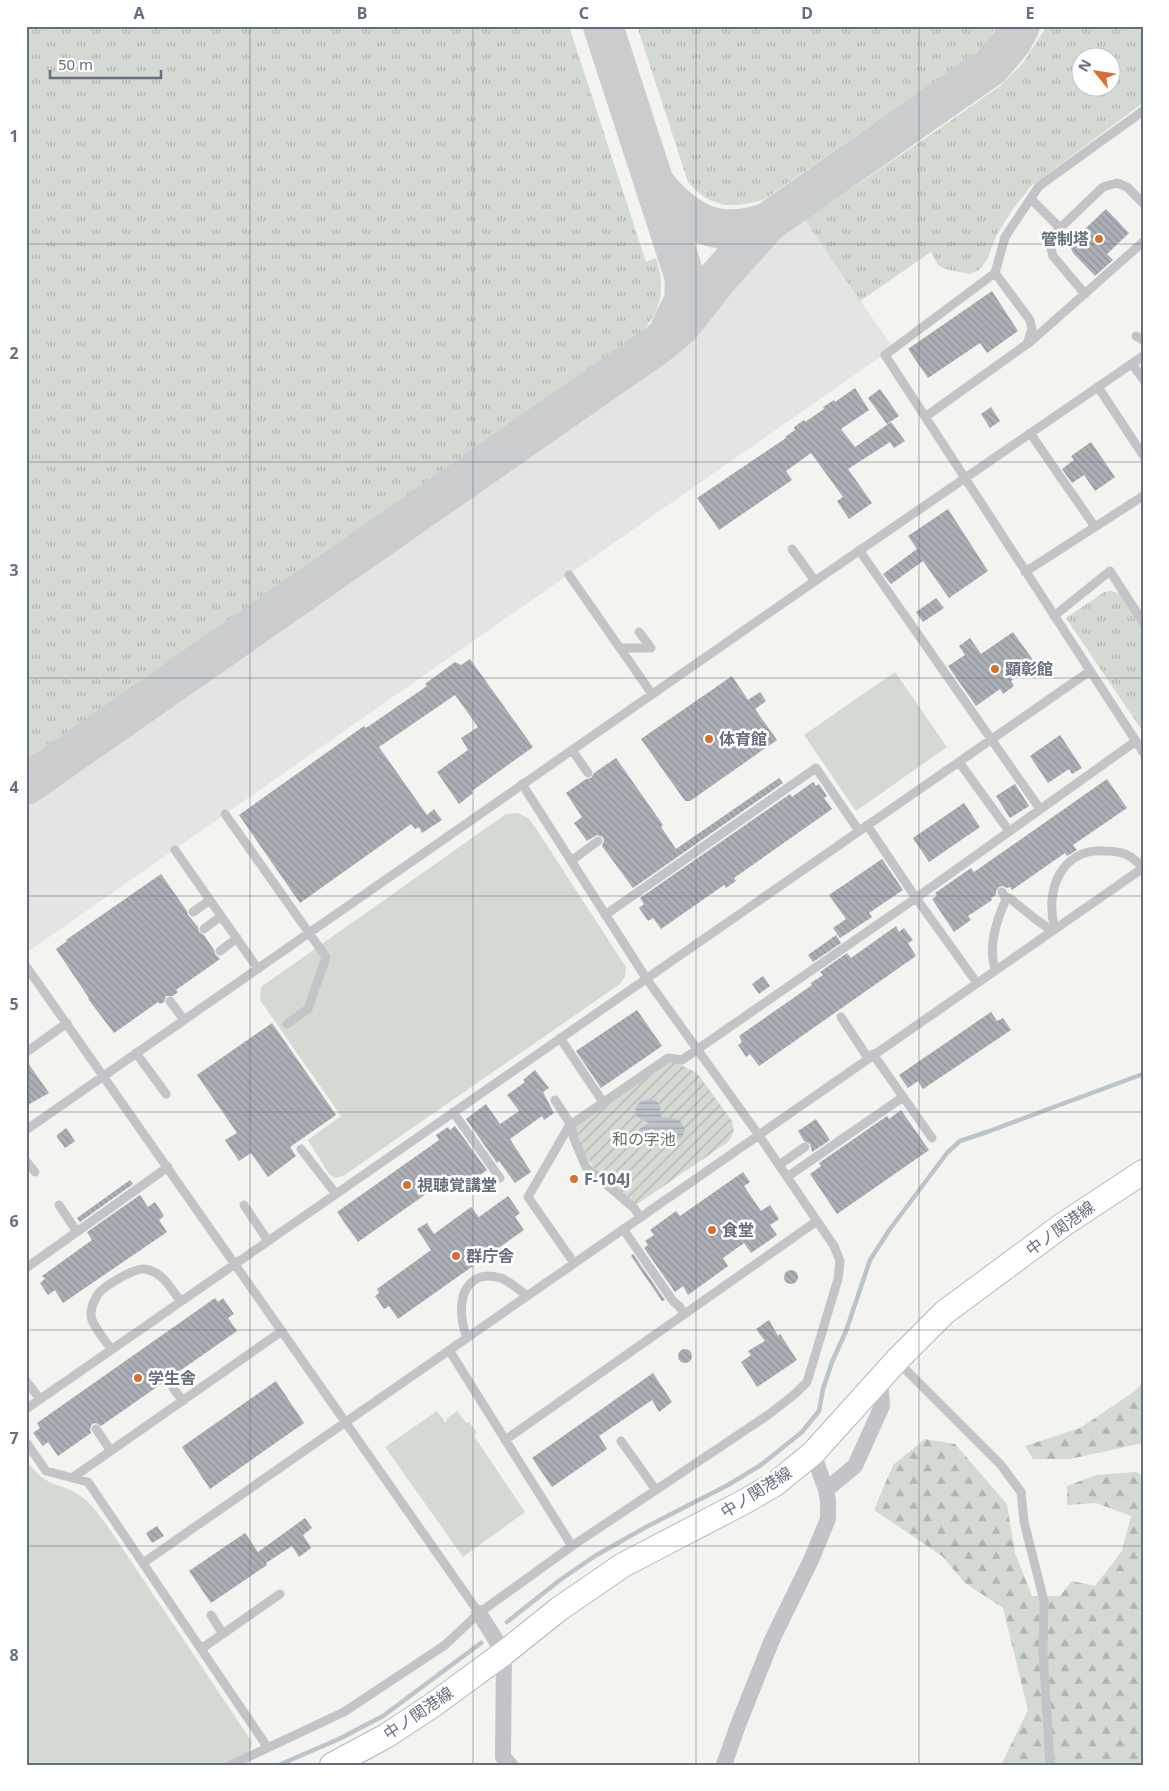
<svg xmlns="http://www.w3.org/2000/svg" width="1169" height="1791" font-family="'Noto Sans','Noto Sans JP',sans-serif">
<defs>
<pattern id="grass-tufts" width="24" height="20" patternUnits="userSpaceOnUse" patternTransform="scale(1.25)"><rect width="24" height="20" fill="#d3dad1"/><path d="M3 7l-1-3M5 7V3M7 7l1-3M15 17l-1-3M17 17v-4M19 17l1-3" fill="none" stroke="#afb5af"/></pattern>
<pattern id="forest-firs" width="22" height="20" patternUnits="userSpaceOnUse" patternTransform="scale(1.25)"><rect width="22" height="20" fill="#d3dad1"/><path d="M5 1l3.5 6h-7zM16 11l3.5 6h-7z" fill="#afb5af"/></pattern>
<pattern id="garden-furrows" width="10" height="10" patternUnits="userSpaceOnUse" patternTransform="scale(1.25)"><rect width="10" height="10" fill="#d3dad1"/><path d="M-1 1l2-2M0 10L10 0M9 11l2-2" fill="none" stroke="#afb5af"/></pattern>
<pattern id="water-rules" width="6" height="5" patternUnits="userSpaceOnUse" patternTransform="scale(1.25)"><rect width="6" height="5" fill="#bcc4cb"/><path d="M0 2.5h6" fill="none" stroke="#9ca3aa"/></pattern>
<pattern id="building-back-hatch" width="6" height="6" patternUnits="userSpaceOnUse" patternTransform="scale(1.25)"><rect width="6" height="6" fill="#abb0b6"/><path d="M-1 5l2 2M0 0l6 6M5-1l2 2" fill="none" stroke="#8f9399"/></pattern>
</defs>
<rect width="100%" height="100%" fill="#f3f3f0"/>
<!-- built -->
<path fill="#e3e4e3" d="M805 220 893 348 26 953V770Z"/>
<!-- grass -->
<path fill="url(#grass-tufts)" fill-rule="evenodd" d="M26 26H569L646 262 656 258C668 295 659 314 634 341L26 761Z
M637 26H997L984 44 969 58 763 200C730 209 711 208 688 182Z
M1047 26H1143V103L1031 186 1013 209 996 236 988 258 979 270 970 274 945 269 938 265 931 252 860 301 805 220 936 131 1000 86 1022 64ZM1082 58H1112V88H1082Z
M1111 591 1118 593 1123 596 1143 627V732L1066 618 1104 592Z"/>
<!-- forest -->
<path fill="url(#forest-firs)" d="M1143 1382V1443L1070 1459H1033L1025 1446 1080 1428 1135 1391Z
M925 1439 955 1444 1007 1504 1015 1553 1032 1596H1060L1072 1581 1095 1586 1122 1551 1131 1516 1096 1503 1067 1505V1486L1096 1475 1136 1472 1143 1476V1765H1001L1028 1710 1003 1608 965 1583 942 1556 874 1510 893 1465Z"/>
<!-- garden -->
<path fill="url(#garden-furrows)" d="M667 1063H677L697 1073 732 1121 734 1132 728 1142 636 1205C606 1179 584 1168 575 1126Z"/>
<!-- pitch -->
<path fill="#d3dad1" d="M895 672 947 747 856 811 804 735Z
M517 813 528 818 535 827 626 967 625 977 620 984 343 1176 335 1178 329 1174 308 1140 341 1116 260 1000 261 987 506 814Z
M437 1411 445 1422 447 1421 446 1419 457 1411 466 1423 469 1422 477 1433 474 1436 525 1512 463 1557 385 1447Z
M26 1461C32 1468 38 1475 46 1480 55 1486 66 1487 76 1493 88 1500 95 1510 104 1521L252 1742 249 1754 221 1765H26Z"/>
<!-- water -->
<path fill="url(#water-rules)" d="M649 1099 655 1100 660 1105 661 1117C673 1118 681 1117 685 1130L682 1138 673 1141 661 1133 652 1144C646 1143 635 1138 639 1130 640 1127 646 1126 649 1123L637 1117 635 1111C637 1103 641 1101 649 1099Z"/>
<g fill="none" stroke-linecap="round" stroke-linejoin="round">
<!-- stream -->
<path stroke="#bcc4cb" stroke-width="4.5" d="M507 1622 560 1580 595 1556 646 1527 728 1485 761 1465 802 1432 819 1411 823 1389 832 1362 846 1331 870 1260 890 1229 947 1153 960 1141 987 1132 1143 1074
M279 1765 339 1739 383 1716 481 1643"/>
<!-- taxiway -->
<path stroke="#caccce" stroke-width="40" d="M603 26 685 278 684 301 671 327
M654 183C685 222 718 241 768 222L991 66 1012 41 1020 26
M26 785 658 344 681 325 717 279 768 222"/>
</g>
<!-- building -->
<path fill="url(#building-back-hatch)" d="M1106 209 1129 233 1107 254 1113 260 1095 276 1073 253 1069 244Z
M992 291 1018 331 987 353 980 343 928 378 908 349Z
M855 388 869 410 841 429 855 447 891 422 905 441 894 448 890 442 848 469 872 503 849 519 837 501 843 497 811 453 786 471 792 480 719 530 697 498 786 438 785 437 795 430 794 427 804 420 805 422 824 409 823 407 834 400 835 402Z
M880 389 899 416 887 424 868 398Z
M991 407 1000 421 990 428 981 414Z
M1091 442 1115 477 1095 491 1084 475 1072 483 1062 469 1074 460 1071 456Z
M948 509 988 571 949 598 923 561 891 584 883 574 917 549 908 536Z
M936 598 944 608 923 622 916 612Z
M1013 632 1036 664 1011 681 1014 686 1003 694 1000 689 976 706 948 666 965 655 959 646 970 638 981 654Z
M470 659 533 747 472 791 473 793 459 804 437 772 468 750 461 738 478 727 455 695 379 747 427 815 434 809 442 820 422 833 419 827 415 829 411 824 300 903 239 815 364 726 366 728 427 686 425 684 455 662 461 665Z
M732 676 748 700 760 692 766 701 755 709 777 740 690 801H685L641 739Z
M1060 735 1082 768 1072 774 1069 769 1048 783 1030 756Z
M616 758 663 825 661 827 676 849 779 778 783 783 633 888 602 846 604 841 603 837 597 835 587 841 574 823 582 817 566 793 586 779 591 778 594 773Z
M1107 779 1127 808 1073 845 1077 850 1067 856 1065 853 1012 890 1010 887 1007 888 1003 886 999 887 996 891V895L991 898 992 900 968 916 971 920 954 932 932 899 937 896 935 893 971 868 974 872Z
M813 782 816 786 819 784 827 796 824 798 832 809 734 878 736 881 726 888 724 885 661 929 653 918 648 921 639 908 644 904 640 898 790 794 792 797Z
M1015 784 1029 806 1010 818 996 796Z
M964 803 980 827 929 862 913 838Z
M882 859 903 890 869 913 872 917 840 938 833 928 846 919 829 895Z
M161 874 187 911 188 915 198 927 199 932 204 935 214 950 215 954 220 959 176 990 178 992 173 996H166L164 1002 160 1004 158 1002 114 1033 88 999 89 998 56 949 67 941 66 940Z
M896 926 899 932 904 928 913 940 908 943 916 956 759 1066 750 1054 746 1057 738 1045 742 1042 739 1036 812 985 811 983 823 975 820 972 847 953 851 958Z
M836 935 841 943 813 962 808 955Z
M763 976 770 986 759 994 752 984Z
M637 1010 662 1046 601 1088 576 1051Z
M991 1012 997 1021 1003 1018 1011 1030 923 1089 918 1081 908 1088 899 1075Z
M272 1023 336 1115 290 1147 296 1156 268 1177 251 1153 239 1161 225 1140 237 1133 197 1075Z
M26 1060 49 1093 26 1106Z
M535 1070 549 1088 543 1092 554 1113 544 1120 542 1116 510 1139 531 1172 515 1183 499 1161 497 1163 466 1119 486 1104 500 1124 519 1111 507 1095 525 1082 523 1080Z
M901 1110 929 1150 837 1214 810 1174 821 1166 819 1163 887 1116 889 1119Z
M816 1119 830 1140 812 1152 810 1144 804 1141 798 1131Z
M455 1126 487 1170 455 1193 451 1187 443 1182 358 1242 337 1212 439 1140 436 1135 448 1127 450 1130Z
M66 1128 75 1141 65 1148 57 1137V1135Z
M743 1172 750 1182 744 1186 761 1211 770 1205 779 1219 770 1225 777 1235 751 1253 744 1243 723 1258 728 1266 688 1295 683 1286 675 1292 644 1248 648 1245 645 1241 654 1235 650 1230 676 1211 680 1216Z
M130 1180 133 1184 80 1222 77 1218Z
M140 1195 148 1207 155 1202 164 1216 159 1220 167 1232 63 1303 55 1290 48 1295 40 1283 45 1279 42 1276 92 1240 87 1232Z
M508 1196 520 1213 515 1217 524 1230 398 1319 389 1306 384 1309 375 1296 379 1293 377 1289 431 1250 417 1229 427 1223 434 1234 471 1207 479 1217Z
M633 1254 665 1300 662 1301 631 1256Z
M784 1277a7 7 0 1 1 14 0a7 7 0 1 1-14 0Z
M215 1298 218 1302 223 1298 234 1314 228 1318 237 1331 101 1426 96 1423 92 1424 90 1429 91 1433 58 1456 48 1442 43 1446 33 1433 40 1428 37 1423Z
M769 1320 778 1336 780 1334 797 1360 757 1387 741 1362 751 1355 748 1351 765 1341 756 1329Z
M678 1356a7 7 0 1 1 14 0a7 7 0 1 1-14 0Z
M653 1373 672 1402 659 1412 652 1400 599 1436 607 1449 552 1487 532 1458Z
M276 1381 304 1423 210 1489 182 1447Z
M305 1518 312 1528 303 1535 311 1548 299 1557 292 1546 266 1563 267 1565 211 1603 189 1571 245 1533 258 1552Z
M157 1526 164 1536 152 1543 146 1533Z"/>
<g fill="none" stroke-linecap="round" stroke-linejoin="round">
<defs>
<path id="secondary" d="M332 1765 386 1736 433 1705 504 1653 559 1609 623 1565 742 1503 775 1484 813 1453 897 1360 945 1312 1064 1224 1143 1172"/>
</defs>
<!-- secondary casing -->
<use href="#secondary" stroke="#b4b7bc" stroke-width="26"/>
<!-- lane -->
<path stroke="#c2c4c8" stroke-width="9" d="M1143 111 1039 186 1005 237 995 273 885 355 1143 752
M1031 199 1060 228
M1085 294 1053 256 1050 244 1056 232 1103 187 1117 183 1127 187 1143 203
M1136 336 1143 340
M1028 344 1143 242
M1132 364 1143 379
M1098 387 1143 455
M925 417 1027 344 1032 329 1030 320 995 273
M1030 433 1095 527
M792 549 815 581
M859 550 1040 809
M1025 572 1143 496
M569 575 652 694
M1054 616 1110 571 1143 622
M620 648H651L639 632
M572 750 588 773
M959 762 1009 831
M225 814 326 957 308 1009 287 1024
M867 825 916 898 977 983
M175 850 258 969
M571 861 598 841
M1006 899 1009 898 1012 900 1034 918 1052 931
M193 912 210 900
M605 915 816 768 859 831
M204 929 221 916
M1055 929C1044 891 1061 848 1105 851 1114 851 1124 852 1131 857 1135 860 1139 864 1143 867
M220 951 237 938
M26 966 479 1613
M995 970C988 946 996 922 1006 899L1002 892
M170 1001 184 1020
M841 1017 868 1058
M560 1038 603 1102
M28 1051 67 1023
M136 1053 166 1094
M873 1054 932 1138
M555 1100 571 1125 574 1139 586 1167 634 1208 640 1217
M453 1112 500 1178
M26 1130 815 581 1143 356
M301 1149 336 1194
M26 1161 35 1172
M779 1165 805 1147
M787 1177 903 1097
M59 1205 77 1232
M244 1205 268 1241
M623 1229 673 1301 680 1307 684 1314
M574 1263 528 1197 569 1126 668 1058 682 1060 916 898 1136 741
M26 1268 168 1167
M467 1338C460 1319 456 1289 478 1278 484 1275 494 1276 501 1278 511 1282 519 1290 527 1296
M111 1349C105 1340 96 1330 92 1320 89 1311 93 1302 98 1294 104 1286 134 1268 144 1269 162 1271 171 1288 180 1301
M449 1350 572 1546
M898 1362 1001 1465 1021 1492 1024 1522 1044 1601 1043 1650 1050 1765
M26 1381 40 1399
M173 1388 183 1401
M26 1409 1090 671
M96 1429 111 1451
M505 1440 817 1221
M621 1441 656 1490
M26 1442 46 1471 88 1482 268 1748
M72 1478 282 1331
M143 1563 1143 868
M211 1615 223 1634
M201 1649 280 1594
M231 1765 344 1712 445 1645 479 1613 572 1546 768 1415 795 1394 807 1382 838 1279 840 1261 834 1246 758 1134 646 978 522 784"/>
<!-- street -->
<path stroke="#c2c4c8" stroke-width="16" d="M826 1490 855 1466 882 1406 880 1379
M479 1613 504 1653 503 1757 510 1765
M724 1765 738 1725 772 1640 811 1560 828 1519V1501L826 1490 813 1453"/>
<!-- secondary -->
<use href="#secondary" stroke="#fff" stroke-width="24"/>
</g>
<!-- grid -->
<path fill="none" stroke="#646f7f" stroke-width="1" stroke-opacity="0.55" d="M250 26V1765M473 26V1765M696 26V1765M919 26V1765M26 244H1143M26 462H1143M26 678H1143M26 896H1143M26 1112H1143M26 1330H1143M26 1546H1143"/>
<!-- markers -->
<g fill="#d6702d" stroke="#fff" stroke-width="2">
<circle cx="1099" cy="239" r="5"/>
<circle cx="995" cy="669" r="5"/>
<circle cx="709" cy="739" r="5"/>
<circle cx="574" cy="1179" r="5"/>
<circle cx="407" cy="1185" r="5"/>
<circle cx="712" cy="1230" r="5"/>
<circle cx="456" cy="1256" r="5"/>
<circle cx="138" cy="1378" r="5"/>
</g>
<g text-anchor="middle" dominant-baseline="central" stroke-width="5" stroke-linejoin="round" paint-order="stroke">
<!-- poi labels -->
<g font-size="16" font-weight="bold" fill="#646f7f" stroke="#fff" text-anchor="start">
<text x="1089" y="239" text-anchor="end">管制塔</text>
<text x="1005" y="669">顕彰館</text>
<text x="719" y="739">体育館</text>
<text x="584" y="1179">F-104J</text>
<text x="417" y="1185">視聴覚講堂</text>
<text x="722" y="1230">食堂</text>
<text x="466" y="1256">群庁舎</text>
<text x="148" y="1378">学生舎</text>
</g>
<!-- park labels -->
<g font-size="16" fill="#637663" stroke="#fff">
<text x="644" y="1139">和の字池</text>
</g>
<!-- street labels -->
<g font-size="16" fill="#646f7f" stroke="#fff">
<text transform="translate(1060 1228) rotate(-36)">中ノ関港線</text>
<text transform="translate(756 1492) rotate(-32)">中ノ関港線</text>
<text transform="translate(418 1713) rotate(-34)">中ノ関港線</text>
</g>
</g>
<!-- border -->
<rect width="1169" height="1791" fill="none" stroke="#ffffff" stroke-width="55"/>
<!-- north arrow -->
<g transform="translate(1096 72) rotate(300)"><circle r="24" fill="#ffffff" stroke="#c1c5cc"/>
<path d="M0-4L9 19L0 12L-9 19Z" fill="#d6702d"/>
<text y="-8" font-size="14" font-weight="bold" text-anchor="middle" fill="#646f7f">N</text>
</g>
<!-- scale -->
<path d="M50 70v8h111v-8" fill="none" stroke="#646f7f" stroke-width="2.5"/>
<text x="58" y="70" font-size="15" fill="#646f7f" stroke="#ffffff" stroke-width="4" paint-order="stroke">50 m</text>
<rect x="28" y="28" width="1114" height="1736" fill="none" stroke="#646f7f" stroke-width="2"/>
<g font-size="16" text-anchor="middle" font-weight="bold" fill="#646f7f">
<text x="139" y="19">A</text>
<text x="362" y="19">B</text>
<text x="584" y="19">C</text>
<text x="807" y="19">D</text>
<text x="1030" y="19">E</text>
<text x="14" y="142">1</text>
<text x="14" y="359">2</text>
<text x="14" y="576">3</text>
<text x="14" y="793">4</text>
<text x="14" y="1010">5</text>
<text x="14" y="1227">6</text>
<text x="14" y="1444">7</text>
<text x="14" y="1661">8</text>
</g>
</svg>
